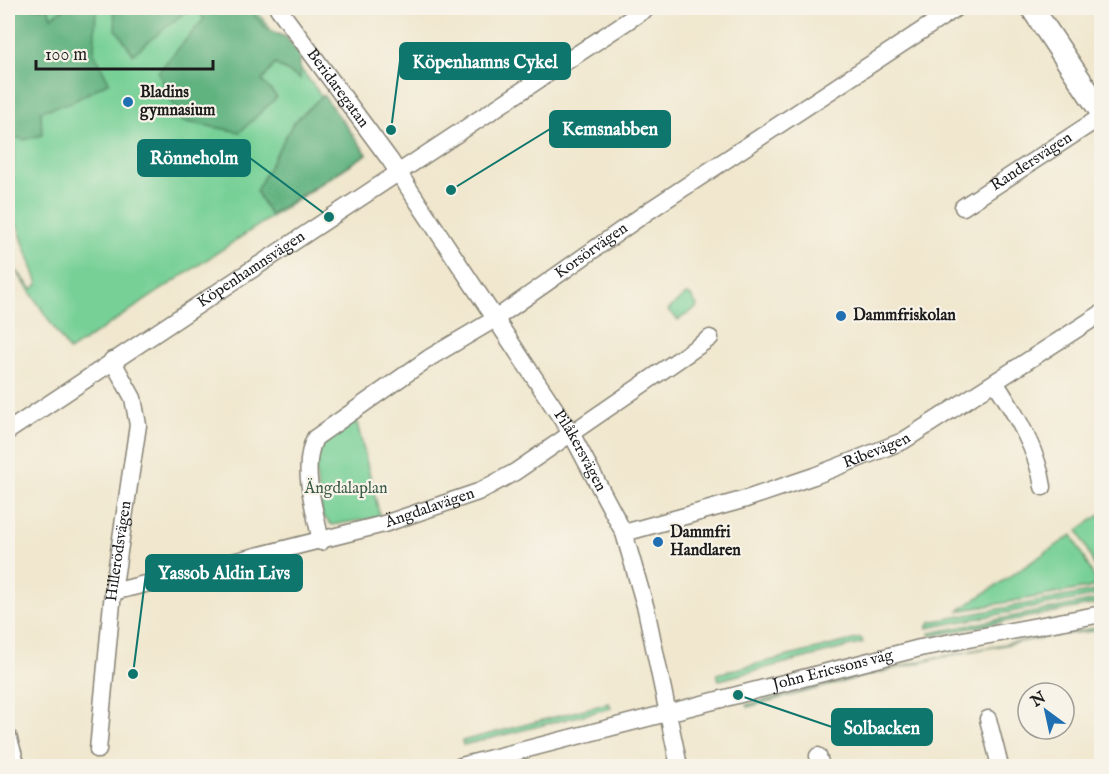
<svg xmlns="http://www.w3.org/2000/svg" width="1109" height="774" font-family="'IM FELL English',serif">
<rect width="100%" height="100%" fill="#f7f3e8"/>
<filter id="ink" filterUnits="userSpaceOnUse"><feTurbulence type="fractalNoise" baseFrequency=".0167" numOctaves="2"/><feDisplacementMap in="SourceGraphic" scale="12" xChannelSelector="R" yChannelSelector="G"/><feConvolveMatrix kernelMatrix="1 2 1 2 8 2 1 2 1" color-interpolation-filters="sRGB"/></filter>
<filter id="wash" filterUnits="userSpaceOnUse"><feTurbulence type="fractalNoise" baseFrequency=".008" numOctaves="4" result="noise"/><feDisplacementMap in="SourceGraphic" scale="24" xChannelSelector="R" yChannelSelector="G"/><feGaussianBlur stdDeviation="1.35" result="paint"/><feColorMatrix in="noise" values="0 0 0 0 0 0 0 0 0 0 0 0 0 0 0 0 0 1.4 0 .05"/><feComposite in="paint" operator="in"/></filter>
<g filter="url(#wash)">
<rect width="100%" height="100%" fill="#f0e7ce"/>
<!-- green -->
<path fill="#77d096" stroke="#4a7659" stroke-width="1.5" d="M8 8H254L366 154 69 351 16 270 32 289 38 284 12 210 15 114Z
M686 294 690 295 697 305 696 308 678 320 668 310Z
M356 419 380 517 332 525 322 515 313 454 321 438Z
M1101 514V566L1095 567 1078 530Z
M1072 535 1095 579 1093 587 958 611Z
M1094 591H1098L1099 595 927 628 930 622Z
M1101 599V603L930 636V633Z
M1101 627V630C982 642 863 677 747 707L746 705 934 658Z
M861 638 863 643 719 680 717 674Z
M609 703 611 708 463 745 462 741Z"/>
<!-- forest -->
<path fill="#61b27f" stroke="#3e674e" stroke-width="1.5" d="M8 8H48L51 17 65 8H96L94 52 109 82 72 102 41 111 42 135 24 140 8 135Z
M113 8H190L133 54 116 29Z
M197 8H252L250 10 267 29 286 37 300 55V79L275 64 262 81 277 97 240 132 181 121 158 72 204 19Z
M323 95 367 154 270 215 256 191 293 123Z"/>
</g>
<g filter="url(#ink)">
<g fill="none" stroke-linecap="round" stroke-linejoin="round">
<defs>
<g id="minor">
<path id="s1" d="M278 8 390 160 571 433 624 533 646 609 679 766"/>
<path id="s2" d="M963 207 1102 116"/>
<path d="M995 382C1015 413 1038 451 1043 487"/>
<path id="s3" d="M8 431 647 8"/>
<path id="s4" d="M624 533 746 499 814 476 903 441 1102 313"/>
<path id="s5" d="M321 542C315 509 300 469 315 438L429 358 495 319 650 210 956 8"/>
<path id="s6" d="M113 592 384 524 478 492 515 472 710 338"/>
<path d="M988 719 1000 766"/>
<path d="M8 736 17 766"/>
<path id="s7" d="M98 750 113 592 138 425 133 398 112 360"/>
<path d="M818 756 821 766"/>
<path id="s8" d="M461 766 920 648 1102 614"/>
</g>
<path id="major" d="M1032 8 1102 113"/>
</defs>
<!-- minor casing -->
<use href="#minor" stroke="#868275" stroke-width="19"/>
<!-- major casing -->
<use href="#major" stroke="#868275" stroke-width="25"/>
<!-- minor -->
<use href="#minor" stroke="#fff" stroke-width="16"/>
<!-- major -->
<use href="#major" stroke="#fff" stroke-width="22"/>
</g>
</g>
<!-- markers -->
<g fill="#1f6fb2" stroke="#f7f3e8" stroke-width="2">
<circle cx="128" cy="102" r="6"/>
<circle cx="841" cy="316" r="6"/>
<circle cx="658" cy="542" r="6"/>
</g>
<g text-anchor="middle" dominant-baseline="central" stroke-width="4.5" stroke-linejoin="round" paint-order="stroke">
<!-- street labels -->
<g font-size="16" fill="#1c1c1c" stroke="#f7f3e8">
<text stroke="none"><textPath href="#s1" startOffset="100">Beridaregatan</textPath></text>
<text stroke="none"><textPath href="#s2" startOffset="82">Randersvägen</textPath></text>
<text stroke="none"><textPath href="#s5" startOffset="440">Korsörvägen</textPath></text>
<text stroke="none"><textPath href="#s3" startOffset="292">Köpenhamnsvägen</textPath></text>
<text stroke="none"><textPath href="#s1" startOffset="536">Pilåkersvägen</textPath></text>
<text stroke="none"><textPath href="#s4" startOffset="266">Ribevägen</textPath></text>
<text stroke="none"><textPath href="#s6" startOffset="328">Ängdalavägen</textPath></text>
<text stroke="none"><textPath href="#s7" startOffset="200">Hillerödsvägen</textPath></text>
<text stroke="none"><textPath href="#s8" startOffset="384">John Ericssons väg</textPath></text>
</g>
<!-- poi labels -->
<g font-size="16" font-weight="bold" fill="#1c1c1c" stroke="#f7f3e8" text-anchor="start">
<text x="140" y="93">Bladins<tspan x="140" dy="18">gymnasium</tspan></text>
<text x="853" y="316">Dammfriskolan</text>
<text x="670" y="533">Dammfri<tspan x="670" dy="18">Handlaren</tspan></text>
</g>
<!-- park labels -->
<g font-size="16" fill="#3c5b47" stroke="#f7f3e8">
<text x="346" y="489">Ängdalaplan</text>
</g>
</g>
<!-- callouts -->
<path fill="none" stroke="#0f766e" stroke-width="2" d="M391 130L400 61M451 190L550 129M329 217L250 158M133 674L146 573M738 695L832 727"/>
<g fill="#0f766e" stroke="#f7f3e8" stroke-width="2">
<circle cx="391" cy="130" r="6"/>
<circle cx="451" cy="190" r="6"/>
<circle cx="329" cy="217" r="6"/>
<circle cx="133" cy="674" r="6"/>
<circle cx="738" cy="695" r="6"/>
</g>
<g fill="#0f766e" stroke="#0f766e" stroke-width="2">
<rect x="400" y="43" width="170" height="36" rx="6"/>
<rect x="550" y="111" width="120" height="36" rx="6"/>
<rect x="138" y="140" width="112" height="36" rx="6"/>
<rect x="146" y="555" width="156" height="36" rx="6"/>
<rect x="832" y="709" width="100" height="36" rx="6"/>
</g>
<g font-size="18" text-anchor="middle" font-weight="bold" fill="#fff">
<text x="485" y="68">Köpenhamns Cykel</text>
<text x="610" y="135">Kemsnabben</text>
<text x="194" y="164">Rönneholm</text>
<text x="224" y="579">Yassob Aldin Livs</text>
<text x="882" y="734">Solbacken</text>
</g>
<!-- margin -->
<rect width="1109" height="774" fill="none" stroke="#f7f3e8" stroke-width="30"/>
<!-- north arrow -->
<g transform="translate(1046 711) rotate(327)"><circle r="28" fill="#f7f3e8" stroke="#9f9d96" stroke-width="1.5"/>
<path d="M0-4.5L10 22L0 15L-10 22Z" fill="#1f6fb2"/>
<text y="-9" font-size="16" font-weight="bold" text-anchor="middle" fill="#1c1c1c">N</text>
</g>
<!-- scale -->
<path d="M36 60v9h177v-9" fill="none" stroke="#1c1c1c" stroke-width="3"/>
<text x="45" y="60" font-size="18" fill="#1c1c1c" stroke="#f7f3e8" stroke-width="4.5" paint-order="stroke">100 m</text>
</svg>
